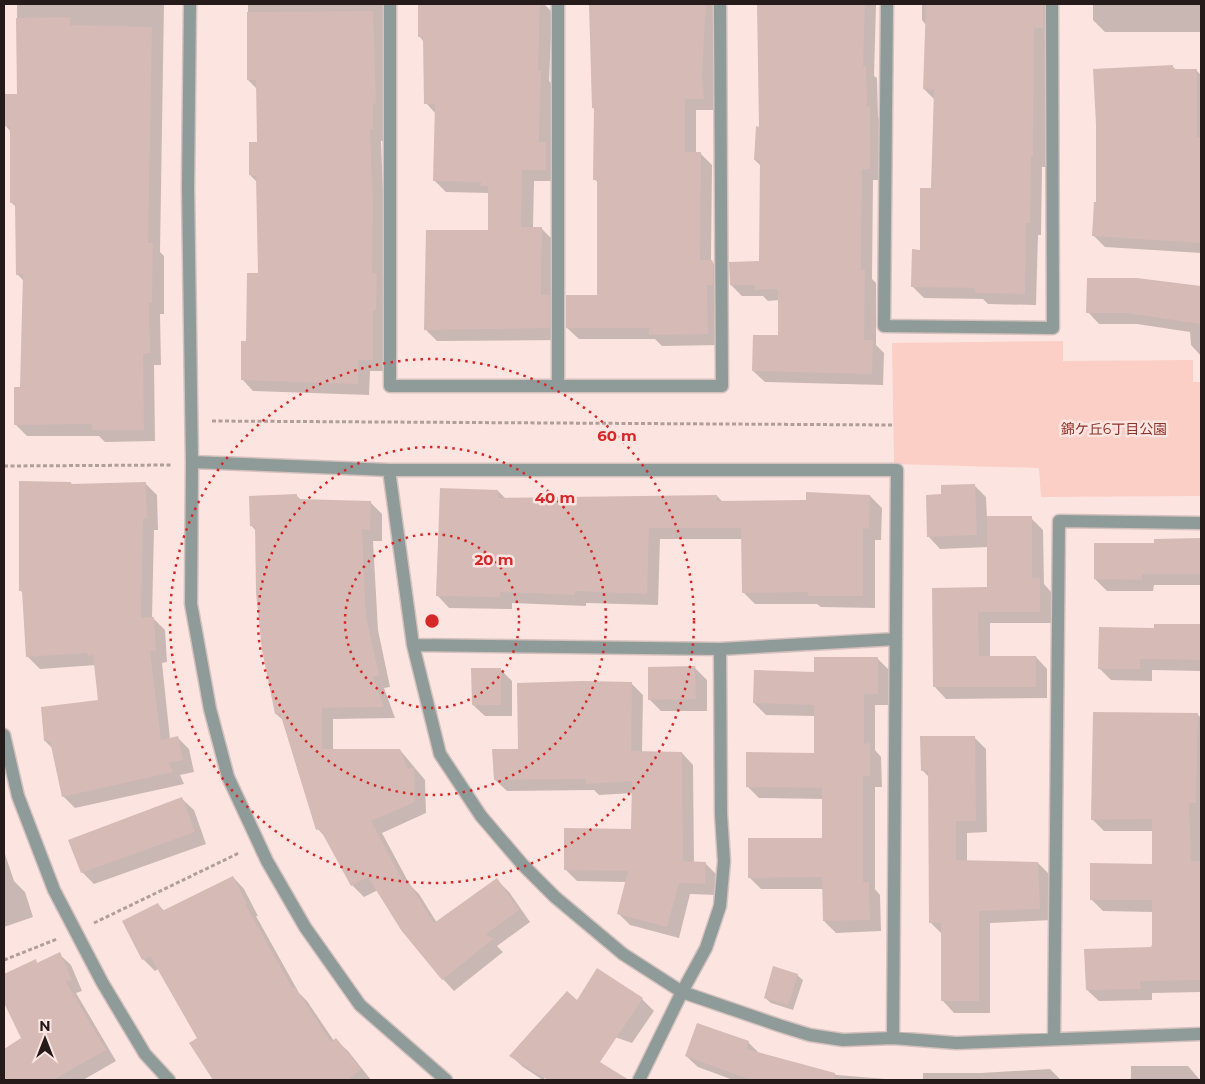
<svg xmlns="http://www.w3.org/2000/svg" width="1205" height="1084" font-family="Montserrat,'Noto Sans JP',sans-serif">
<rect width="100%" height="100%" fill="#fce5e1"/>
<!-- green -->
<path fill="#fbcec6" d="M1063 341V361L1193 360V382H1201V496L1041 497 1039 468 894 464 892 343Z"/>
<!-- shadow -->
<path fill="#0003" d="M17 4H164L160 252 164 256V314H160L161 365H154L155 441 105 442 99 436H27L16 425 21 388 24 281 17 274 16 207 11 202V132L6 126 18 96Z
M248 4H384V141H381L384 218 383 282 388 287 387 322 384 321V371H370L369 395 253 391 242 379 260 275 257 182 250 175 258 143 257 89 248 80Z
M419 4H544L552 12 549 81 552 84 551 149 557 156V181H534L533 228H541L553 240 561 340 437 341 425 329 489 231V193L446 192 434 180 436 114 426 103 424 42 420 37Z
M591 4H713L717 8 714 87 715 110H696V153H700L712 165 711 261 724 273 719 345 662 346 655 339H579L567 328 598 296V183L595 179V110L593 108Z
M759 4 876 5 874 76 877 78 878 117 881 120V180H873L872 279 876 283V345L884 353 883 385 765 382 753 371 779 336V300L768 301 763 296H742L731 285 760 262 761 166 755 160 761 128Z
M922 4H1053L1054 39H1045V167H1042L1041 235H1038L1036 305 988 304 983 299 924 298 913 287 932 190 935 100 924 89 926 25 922 20Z
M1093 4H1201V32H1105L1093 20Z
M1173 67 1176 70H1196L1201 75V253L1105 247 1093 235 1097 203Z
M1137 279 1201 287V356L1191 345 1190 332 1137 324H1099L1088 312Z
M71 483 73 485 145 483 157 495 158 530H154L152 617 165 630 167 662 162 663 170 739 177 737 189 749 194 772 180 775 184 784 75 808 63 796 53 749 45 741 100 701 96 665 40 669 28 657 23 593 20 590Z
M974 485 986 497 987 518H1031L1043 530 1044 584 1051 592 1052 623H990V657H1036L1047 669V698L946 699 935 687 988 588V547L940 549 929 537 943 495Z
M498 491 506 499 717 496 723 502H807L870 496 882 508 881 540H875V608L821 607 817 604H755L743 592V539H660L658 605 586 603V606L512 603V609L449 608 438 596Z
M296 495 301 500 370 502 382 514V541H373L378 630 390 687 384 688 395 718 333 719V750H400L425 780 426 813 382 833 410 885 419 894 437 923 497 880 509 892 530 922 497 946 503 952 454 991 443 979 378 890 364 897 352 885 326 838 318 829 284 721 276 714 263 650 256 531 251 525Z
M1155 540H1201V585H1154L1153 591H1107L1095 579 1155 544Z
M1155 625 1201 626V671L1152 670V681L1111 680 1099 668 1155 629Z
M877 658 889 670V705H875V750L881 757 882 787H875V889L880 895 881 931 836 933 824 921 823 889H761L749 877 823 839V799L759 798 747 786 815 754V716L766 715 754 703 815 673Z
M695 668 707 680V711H661L649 699Z
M500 669 512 681V716H485L473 705Z
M631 683 643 695 642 753H682L693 765 694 863H705L717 875 716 895 690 894 679 938 630 925 618 913 626 882 577 881 565 869 632 831 633 793 599 795 594 790 507 791 495 780 519 750Z
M1198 715 1201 718V992L1152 993V1000L1099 1001 1087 990 1152 948 1153 912 1103 911 1091 899 1153 865V831H1104L1092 819Z
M974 737 986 749 987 832 967 833V862L1038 863 1050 875 1052 920 990 923V1013H954L943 1001V935L930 922V778L922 770Z
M182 799 194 810 206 844 94 884 82 872Z
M4 851 14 881 25 892 33 917 4 927Z
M233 877 244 889 258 916H256L299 993 307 1001 334 1041 336 1040 348 1051 371 1080H236L232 1076 227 1080H218L209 1072 198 1039 158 969 155 971 143 959 158 904 164 911Z
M59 954 71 965 82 991 76 993 116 1061 83 1080H4V1051L22 1039 4 1000V976L35 961 38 964Z
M797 975 803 980 793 1010 771 1003 765 998Z
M642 999 654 1011 632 1043 595 1030 582 1064 608 1074 614 1080H556L561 1072 554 1068 543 1080 523 1067 511 1056 577 1001Z
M748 1042 760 1054 837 1075 898 1080H733L698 1067 686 1056Z
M1131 1066H1188L1200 1080H1131Z
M1050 1069 1061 1080H923V1073H981Z"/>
<!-- building -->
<path fill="#d5bab5" d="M418 4H540L538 71H541L539 142H546V170H522L521 227H542L541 295H550V328L424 330 426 230H488V186H480L481 182 433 181 435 104H424L423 37H418Z
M589 4H706L702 75 704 99H685V152H701L700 260H712L713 262V285H707L708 334 649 335V328H566V295H597V180H593L594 108H592Z
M757 4H865L863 66H866L867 107H870V169H862L861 270H865L864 340H873L872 374 752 371 753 335H778V289L755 290V285H730L729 262 759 261 760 161 754 160 756 126 759 127Z
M926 4H1043V28H1034L1033 156H1031L1030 223H1026L1025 294 975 293V288L911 287 912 249 920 250V188H931L934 90 923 89Z
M373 11 376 104H373V129H370L373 205 372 273 377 274 376 310H373V360H358V384L241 380V341H246L247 273H258L256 176 249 175V142H257L256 80H247V12Z
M70 17V25L152 27 148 243H153L152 303H149L150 353 143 354 144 430H92V424L14 425V387H20L23 274 16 275 15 203H10V127L4 126 5 94H17L16 18Z
M1173 65V69H1197V137H1201V243L1092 236 1094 202H1096V124L1093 69Z
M1087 278H1137L1201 286V324L1125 313H1086Z
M19 481 71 482V484L146 482 147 518 143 519 141 618 154 617 156 651H150L161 740 178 736 183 760 169 763 173 772 62 797 50 741H44L41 707 98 700 93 655 88 656 87 653 26 657 22 591H19Z
M975 484 977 535 927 537 926 495 941 494V485Z
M440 488 498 490V498L717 495V501L806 500V492L870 495 869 529 863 528V596H808V592L742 593 741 528H649L647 594 575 591V595L500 592V597L436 596Z
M297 494V499L371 501 370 530 362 529 366 617 379 675 373 677 384 707 322 708V749H400L408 769 414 767 415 802 371 821 404 883 408 881 434 923 497 878 519 910 486 934 493 939 442 980 401 930 368 877 351 886 320 829 316 830 280 713 275 714 262 650 256 593 255 526H250L249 496Z
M987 516H1032V578H1040V612H978L979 656H1036V687H933L932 588 987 587Z
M1201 538V574H1142V580L1094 579V543H1154V539Z
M1154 624H1201V660L1140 659V669H1098L1099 627 1154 628Z
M814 657H878V694H864V744L870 743V776H863V882H869L870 920 823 921 822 877 748 878V838H822V788L746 787V752L814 753V705L753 703 754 670 814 672Z
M695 666 696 699 648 700V667Z
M471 668H501V705H472Z
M582 681 632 682 631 751 682 752 683 861 706 862 705 884 679 883 667 927 617 914 628 871 564 870V828L631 829 632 781 586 784V779L494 780 492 749H518L517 683Z
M1093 712 1198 713 1196 803H1189L1191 861H1201V980L1140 981 1141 989 1086 990 1084 949 1151 947 1152 945V900H1090V863L1152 864V819L1091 820Z
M920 736H975L976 821H956V860L1038 862 1040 909 979 911V1001H941V923H929L928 771H921Z
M182 797 195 832 81 873 68 840Z
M233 876 247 904H245L293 989 295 987 331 1042 336 1038 361 1069 348 1080H213L189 1043 197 1038 150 956 142 960 122 921 158 903 162 911Z
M60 952 72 980 66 982 106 1050 53 1080H4V1049L21 1038 4 1003V974L36 959 37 963Z
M773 966 798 974 788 1005 764 998Z
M597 968 643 998 600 1062 629 1080H548L509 1056 567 991 577 1000Z
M697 1023 749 1041 746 1049 835 1073 834 1080H751L685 1056Z"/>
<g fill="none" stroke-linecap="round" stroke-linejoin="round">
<defs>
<path id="minor" d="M190 4 188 187 192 462 191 604 210 709 228 777 267 861 305 927 360 1005 446 1080
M390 4V386H722L720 4
M558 4V385
M887 4 884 326 1053 328 1052 4
M192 462 389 470H897L893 1038
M389 470 413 645 440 754 481 816 522 864 555 897 623 954 682 992 781 1026 810 1035 843 1040 893 1038 956 1043 1201 1034
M413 645 720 649 896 639
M4 735 18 796 54 890 102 982 145 1054 169 1080
M1054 1039 1059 521 1201 523
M639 1080 682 992 706 948 720 906 724 861 721 814 720 649"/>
</defs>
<!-- minor casing -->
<use href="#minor" stroke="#d5c1bd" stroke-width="15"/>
<!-- path -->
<path stroke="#b19e9b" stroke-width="3" stroke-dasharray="4 2.5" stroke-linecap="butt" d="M212 421 893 425
M4 466 171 465
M94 923 239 853
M4 960 57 939"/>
<!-- minor -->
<use href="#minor" stroke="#8e9b99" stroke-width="12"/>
</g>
<!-- distance rings -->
<g fill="none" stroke="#d62828" stroke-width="2.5" stroke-dasharray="2.5 5">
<circle cx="432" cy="621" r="87"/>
<circle cx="432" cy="621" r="174"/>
<circle cx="432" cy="621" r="262"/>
</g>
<g text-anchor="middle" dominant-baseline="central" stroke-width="5" stroke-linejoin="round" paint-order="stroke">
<!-- park labels -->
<g font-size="14" fill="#8b3428" stroke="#fce5e1">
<text x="1114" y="429">錦ケ丘6丁目公園</text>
</g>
</g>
<circle cx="432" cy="621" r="8" fill="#d62828" stroke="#fce5e1" stroke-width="2.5"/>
<g font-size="15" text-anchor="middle" font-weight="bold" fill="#d62828" stroke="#fce5e1" stroke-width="5" stroke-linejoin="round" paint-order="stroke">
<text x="617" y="441">60 m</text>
<text x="555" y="503">40 m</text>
<text x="494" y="565">20 m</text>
</g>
<!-- border -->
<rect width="1205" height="1084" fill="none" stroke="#251b1a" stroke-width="10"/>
<!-- north arrow -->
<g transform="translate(45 1039)" stroke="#fce5e1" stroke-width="4" paint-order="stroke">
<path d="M0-4L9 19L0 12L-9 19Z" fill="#251b1a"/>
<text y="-8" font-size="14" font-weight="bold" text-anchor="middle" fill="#251b1a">N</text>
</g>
</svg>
